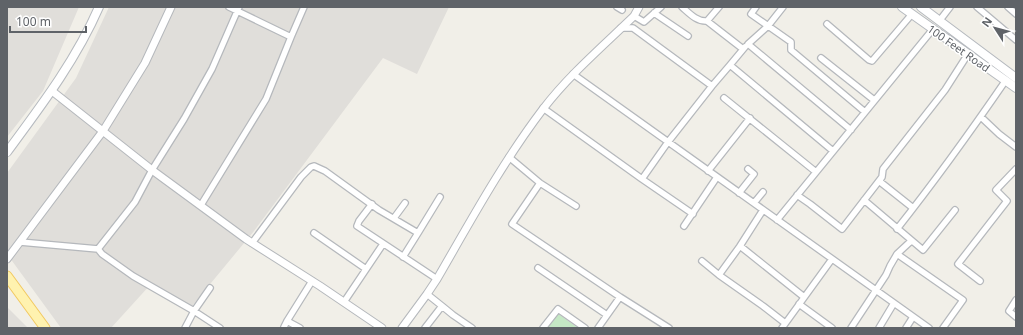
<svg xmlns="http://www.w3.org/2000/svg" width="1023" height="335" font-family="'Noto Sans',sans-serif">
<rect width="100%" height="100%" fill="#f1efe8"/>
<!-- industrial -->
<path fill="#e0deda" d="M7 7H79L43 91 7 137Z
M109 7H449L417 74 383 58 254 231 192 306 151 284 111 328H61L7 254V173L76 78Z
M7 307 28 328H7Z"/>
<!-- green -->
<path fill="#c5e8c5" d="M557 313 578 328H545Z"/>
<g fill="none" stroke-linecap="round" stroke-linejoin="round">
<defs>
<path id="minor" d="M229 7 291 37
M617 7 622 10
M682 7C689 13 697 22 707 21L743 49
M756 7 751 14 791 42V50L865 112
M783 7 768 26 748 44 851 130
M977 7 1016 40
M1008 7 1016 14
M654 13 688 36
M634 16 644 22 661 7
M940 20 950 7
M707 21 719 7
M827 24 869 60 872 61 912 14
M621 28H633L712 86
M821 58 874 100
M730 65 745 47
M573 74 929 328
M724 98 816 172
M543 108 642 179
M981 117 999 134 1016 147
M509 157 540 183 576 206
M708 171 750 118
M879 181 913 208
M540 183 512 224 620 297 669 328
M739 193 754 174 748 169
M797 195 810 204 842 229 882 177 883 169 945 90 968 54
M864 200 923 250 955 210
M754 203 763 192
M372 204 359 221 357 226 437 279
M201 205 266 99 291 37 304 7
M693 214 642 179 668 142 712 86 730 65 833 151
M394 218 405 203
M777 220 933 29
M684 226 717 177
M897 229C935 181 971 131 1006 80
M314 233 366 269
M418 233 440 197
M911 241 897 254 963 300 943 328
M20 242 98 249 102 254 133 276 194 311 220 328
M252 243 301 177 311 167 314 166 325 171 379 210 418 233 403 257
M740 246 763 210
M98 249 135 202 152 170 184 119 212 69 239 7
M702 261 719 275
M538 268 607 315
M980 281 958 264 1007 201 996 190 1016 169
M1016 300 1009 311 1016 317
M344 302 383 244
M799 304 832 328
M442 306 453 315 472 328
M287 321 300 328
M785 323 763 306 719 275 740 246 804 297
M284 327 287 321 312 281
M185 328 194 311 210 288
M425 328 442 306 427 294
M543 328 558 309 585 328
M598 328 620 297
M782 328 832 259
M851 328 886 275 890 266 897 254
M879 328 894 303
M906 328 913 317"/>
<path id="tertiary" d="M52 91 152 170 246 239 320 286 382 328
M7 259 103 131 145 63 171 7
M402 328 427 294 437 279C470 222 502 163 543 109 569 75 603 46 634 16L639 7"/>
<path id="secondary" d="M902 7 1016 88
M921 7 1016 78
M7 152C41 106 76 60 99 7"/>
<path id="primary" d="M7 276 45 328"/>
</defs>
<!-- minor casing -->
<use href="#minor" stroke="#b5b8bc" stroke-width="8"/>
<!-- tertiary casing -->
<use href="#tertiary" stroke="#b5b8bc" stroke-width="9"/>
<!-- secondary casing -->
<use href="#secondary" stroke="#b6babf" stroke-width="10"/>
<!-- primary casing -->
<use href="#primary" stroke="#f2c960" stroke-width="11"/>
<!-- minor -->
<use href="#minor" stroke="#fff" stroke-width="5.5"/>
<!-- tertiary -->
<use href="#tertiary" stroke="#fff" stroke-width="7"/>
<!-- secondary -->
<use href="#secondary" stroke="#fff" stroke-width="8"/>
<!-- primary -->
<use href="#primary" stroke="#fff2af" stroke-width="9"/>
</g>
<g text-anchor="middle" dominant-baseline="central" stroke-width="3" stroke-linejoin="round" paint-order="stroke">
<!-- street labels -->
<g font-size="11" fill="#5f6368" stroke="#fff">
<text transform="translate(959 48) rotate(35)">100 Feet Road</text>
</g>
</g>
<!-- border -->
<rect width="1023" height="335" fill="none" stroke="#5f6368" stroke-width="16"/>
<!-- north arrow -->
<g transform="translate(995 28) rotate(306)" stroke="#ffffff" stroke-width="3" paint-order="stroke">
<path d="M0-3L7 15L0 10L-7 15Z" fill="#5f6368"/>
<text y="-6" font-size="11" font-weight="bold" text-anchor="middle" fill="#5f6368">N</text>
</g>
<!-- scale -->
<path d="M10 26v6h76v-6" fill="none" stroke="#5f6368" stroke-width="2"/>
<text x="16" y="26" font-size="12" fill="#5f6368" stroke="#ffffff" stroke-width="3" paint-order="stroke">100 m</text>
</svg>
